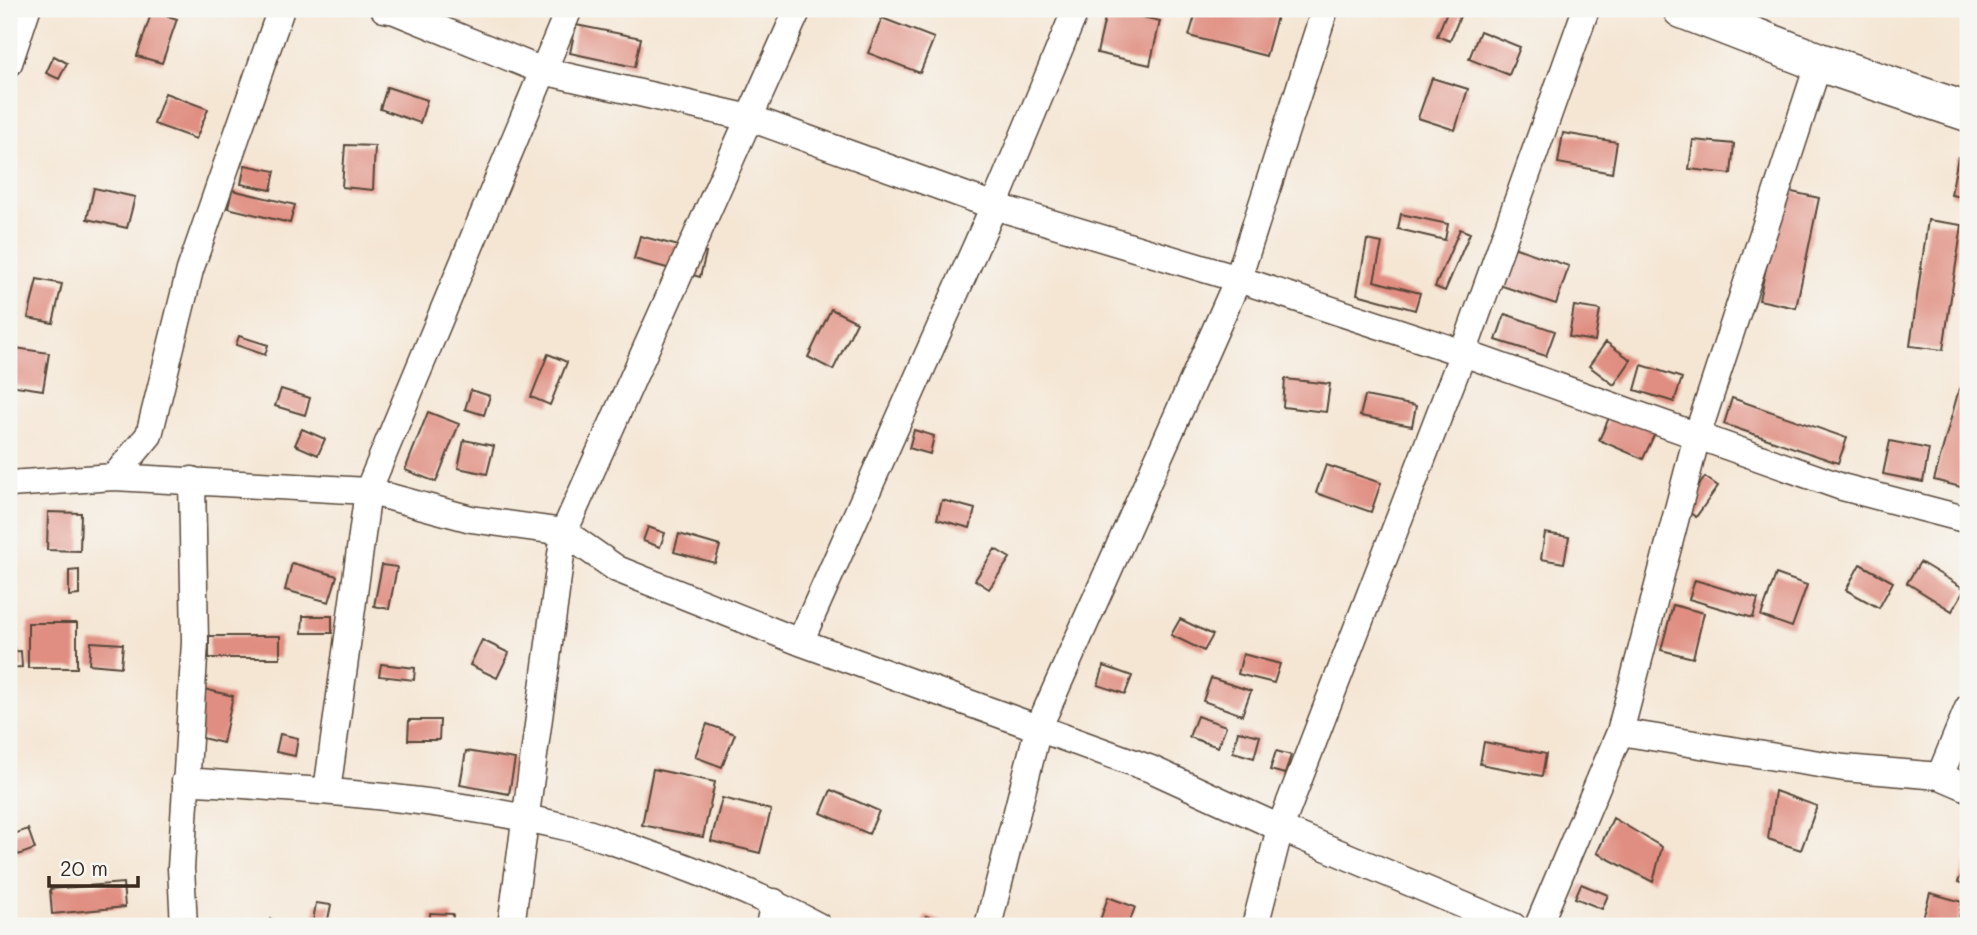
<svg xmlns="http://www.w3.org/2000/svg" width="1977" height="935" font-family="Mali,sans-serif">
<rect width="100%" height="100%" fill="#f6f6f2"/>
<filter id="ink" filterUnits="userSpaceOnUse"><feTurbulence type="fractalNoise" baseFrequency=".0143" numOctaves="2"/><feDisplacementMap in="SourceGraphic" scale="14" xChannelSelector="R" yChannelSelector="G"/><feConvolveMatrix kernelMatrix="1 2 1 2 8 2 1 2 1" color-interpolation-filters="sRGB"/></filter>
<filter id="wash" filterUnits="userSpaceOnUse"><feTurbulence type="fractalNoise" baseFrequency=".00686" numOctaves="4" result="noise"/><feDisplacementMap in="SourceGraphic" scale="28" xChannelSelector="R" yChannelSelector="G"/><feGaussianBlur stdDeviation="1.57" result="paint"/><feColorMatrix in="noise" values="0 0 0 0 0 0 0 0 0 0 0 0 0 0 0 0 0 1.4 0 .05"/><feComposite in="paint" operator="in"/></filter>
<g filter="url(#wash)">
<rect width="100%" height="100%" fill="#f5e6d4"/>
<g id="blocks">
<!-- building -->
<path fill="#e08e81" d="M1107 9 1160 21 1150 65 1097 53Z
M1197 9H1279L1266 56 1189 36Z
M1448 9H1463L1450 41 1437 36Z
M152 11 177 19 162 63 137 56Z
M882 18 934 38 920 73 868 53Z
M576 25 641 38 635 67 570 53Z
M1480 31 1520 47 1509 75 1469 59Z
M54 56 67 63 59 79 46 73Z
M1432 78 1468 89 1455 130 1418 118Z
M387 87 427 100 420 123 380 109Z
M165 93 208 109 196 139 154 124Z
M1563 133 1617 142 1612 173 1558 163Z
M1693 140 1734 144 1731 174 1689 169Z
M345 145 375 146 373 190 342 187Z
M1958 157 1968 159V198L1951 195Z
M245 165 275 171 271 190 241 184Z
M94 188 135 197 127 228 87 219Z
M232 190 295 205 290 223 228 208Z
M1783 190 1819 198 1796 308 1759 300Z
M1401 214 1448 224 1445 240 1398 229Z
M1928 220 1962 225 1943 350 1910 346Z
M1460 229 1470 233 1445 291 1435 287Z
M640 236 706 253 700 277 634 259Z
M1367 240 1382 243 1374 281 1420 293 1415 310 1357 294Z
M1513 247 1569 266 1556 304 1499 285Z
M37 279 62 284 53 323 28 318Z
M1574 306 1600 310 1595 341 1569 337Z
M831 309 857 322 833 370 808 357Z
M1505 314 1555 331 1546 356 1496 340Z
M239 336 268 345 265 355 236 345Z
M1606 342 1631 360 1614 385 1589 366Z
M9 347 49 353 43 390 9 385Z
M548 354 567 362 550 405 531 397Z
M1642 365 1682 378 1674 402 1635 390Z
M1285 379 1330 384 1326 412 1283 407Z
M281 389 310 398 305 415 275 406Z
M1959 389 1968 392V489L1934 480Z
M471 390 490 396 484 415 465 409Z
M1365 396 1416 406 1412 426 1360 416Z
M1732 398 1847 438 1838 463 1724 424Z
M1613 409 1657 429 1643 459 1599 440Z
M428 412 459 424 436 482 405 470Z
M302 429 325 439 318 455 295 445Z
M914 430 934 436 930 454 909 448Z
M464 440 494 446 487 474 458 468Z
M1890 441 1929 449 1923 482 1883 474Z
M1326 465 1381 483 1371 512 1316 493Z
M1705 477 1718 486 1696 517 1683 508Z
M942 500 975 509 970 528 937 519Z
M48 512 81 513 80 551 47 550Z
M648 527 665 533 660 547 643 541Z
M1545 533 1569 537 1564 563 1541 559Z
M679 534 720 546 715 563 674 552Z
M995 549 1010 558 989 589 975 580Z
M1920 562 1965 589 1952 611 1907 583Z
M292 563 337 576 329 602 285 590Z
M1860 564 1893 582 1879 608 1846 590Z
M382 565 397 567 389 609 374 606Z
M79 570V595L69 596V571Z
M1776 574 1807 585 1792 627 1761 616Z
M1695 580 1758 599 1753 618 1689 599Z
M1673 605 1704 613 1693 658 1661 650Z
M303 616H332V633H302Z
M1180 619 1213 635 1204 651 1171 635Z
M28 623H77V668H28Z
M209 636H280V658H209Z
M482 640 509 653 497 678 470 665Z
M91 642 123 644 121 667 89 664Z
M21 651 22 667 9 668V652Z
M1243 654 1280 664 1274 683 1238 674Z
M381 664 415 668 414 680 379 676Z
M1104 666 1132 676 1125 694 1098 685Z
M1211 678 1251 691 1242 715 1203 701Z
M204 689 233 696 223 743 194 736Z
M1197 716 1226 726 1218 747 1189 737Z
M409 720H440L439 740H408Z
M707 724 735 734 722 767 695 757Z
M1238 731 1260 736 1254 758 1233 752Z
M280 734 298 738 295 756 276 752Z
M1484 742 1546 754 1542 776 1480 764Z
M466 751 515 759 509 794 460 785Z
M1276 751 1291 755 1285 774 1270 770Z
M653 769 715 782 703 837 642 825Z
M831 790 879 811 869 834 821 813Z
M1775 791 1817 806 1801 850 1768 839Z
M722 798 771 810 760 853 711 841Z
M1613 818 1662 847 1653 882 1597 853Z
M28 829 35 849 18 855 11 835Z
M1968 861V886L1958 882Z
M123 883 125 907 52 914 50 889Z
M1581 884 1608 895 1602 909 1575 898Z
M1930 893 1962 902 1957 926H1921Z
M1108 897 1135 907 1128 926H1098Z
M316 903 331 905 327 924 313 921Z
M430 913 453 914 452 926H430Z
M926 916 951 926H922Z
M270 919 292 924 291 926H269Z"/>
</g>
</g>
<g filter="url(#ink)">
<use href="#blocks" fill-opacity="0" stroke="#574639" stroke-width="2"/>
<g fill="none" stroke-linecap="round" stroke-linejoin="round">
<defs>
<path id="street" d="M384 9 395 11 543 71 750 118 994 206 1238 279 1463 353 1842 487 1968 520
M9 63 27 9
M114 477 149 435 190 270 281 9
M9 484 114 477 368 491 471 519 564 532 617 569 800 642 1151 769 1280 828 1513 926
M800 642 994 206 1076 9
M1620 732 1844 768 1940 776 1968 788
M1940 776 1968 708
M185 781C313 790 441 797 566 827 588 832 610 841 632 848 696 870 759 894 818 926
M327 791 368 491 569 9
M184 926 181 868 195 642 192 480
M511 926 564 532 798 9
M769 926 774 902
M988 926 1038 729 1238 279 1325 9
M1255 926 1280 828 1463 353 1586 9
M1538 926 1620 732 1697 436 1819 62"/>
<path id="secondary" d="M1682 9 1819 62 1968 112"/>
</defs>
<!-- street casing -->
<use href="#street" stroke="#574639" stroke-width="29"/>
<!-- secondary casing -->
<use href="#secondary" stroke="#574639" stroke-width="41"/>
<!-- street -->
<use href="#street" stroke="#fff" stroke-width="26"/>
<!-- secondary -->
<use href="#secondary" stroke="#fff" stroke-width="38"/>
</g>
</g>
<!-- margin -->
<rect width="1977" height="935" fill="none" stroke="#f6f6f2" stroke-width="35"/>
<!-- scale -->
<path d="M49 876v10h89v-10" fill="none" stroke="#3b2a1e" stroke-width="3.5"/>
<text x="60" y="876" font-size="21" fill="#3b2a1e" stroke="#f6f6f2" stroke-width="5" paint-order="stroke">20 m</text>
</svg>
